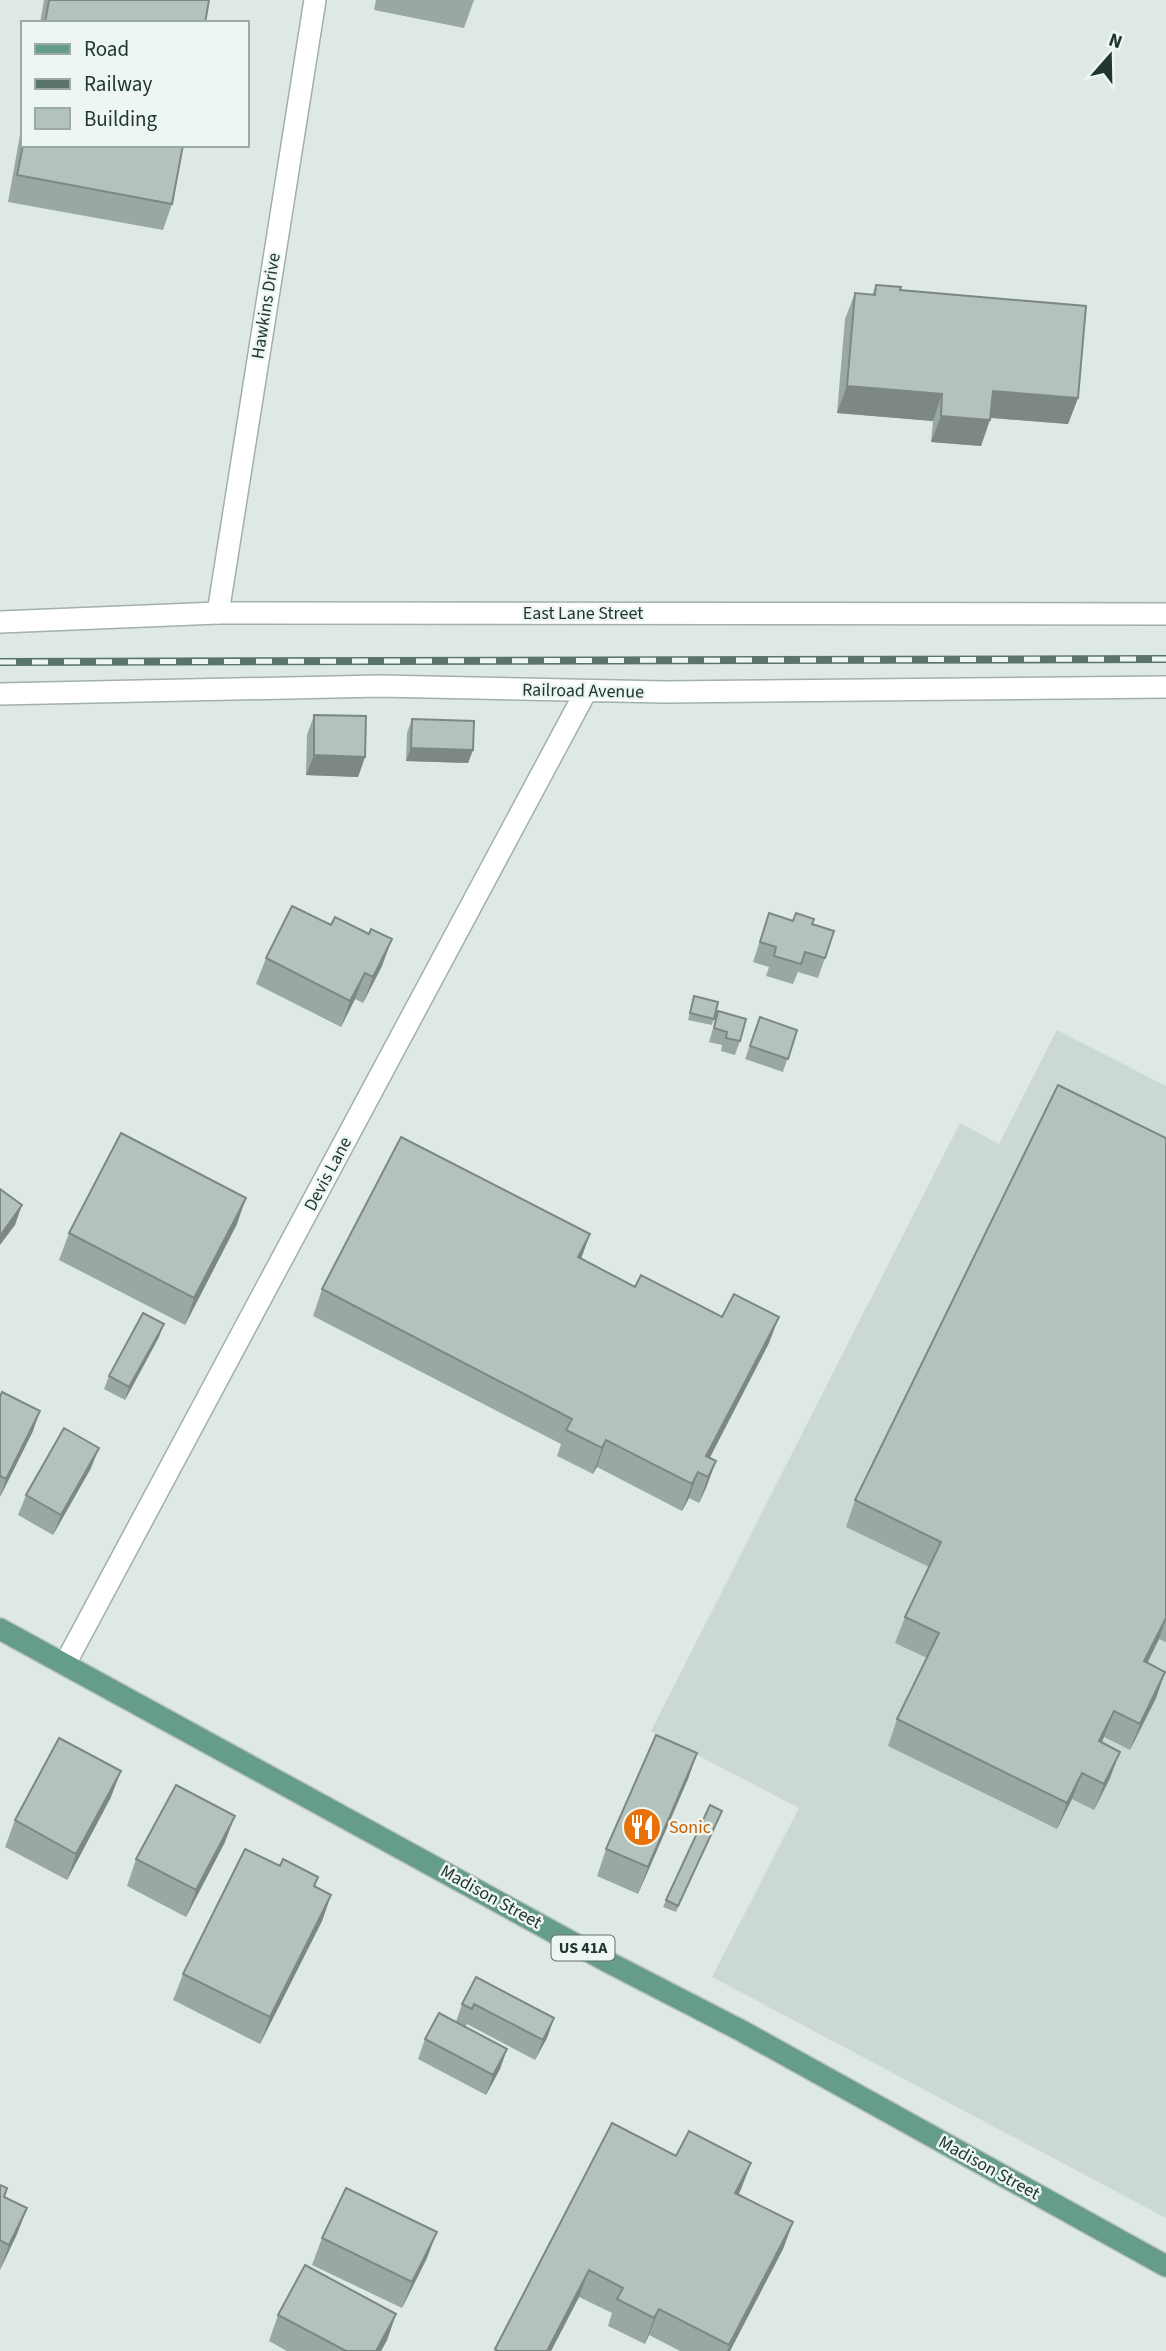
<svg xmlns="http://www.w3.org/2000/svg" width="1166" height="2351" font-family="'Source Sans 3',sans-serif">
<rect width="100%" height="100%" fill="#dee9e3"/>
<!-- built -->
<path fill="#ccd8d2" d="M1057 1030 1166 1086V2218L712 1977 799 1808 651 1731 960 1123 999 1144Z"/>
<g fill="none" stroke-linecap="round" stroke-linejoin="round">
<defs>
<path id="minor" d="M218 613 315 0
M0 694 380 686 665 692 1166 687
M65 1664 585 693 575 691"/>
<path id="tertiary" d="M0 622 218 613 1166 614"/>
<path id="primary" d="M0 1629 608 1962 742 2031 1166 2266"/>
</defs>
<!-- minor casing -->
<use href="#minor" stroke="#a1b0aa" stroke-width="24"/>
<!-- tertiary casing -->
<use href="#tertiary" stroke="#a1b0aa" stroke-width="24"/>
<!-- primary casing -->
<use href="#primary" stroke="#bcc3c1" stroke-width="24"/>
<!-- minor -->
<use href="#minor" stroke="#fff" stroke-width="21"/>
<!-- tertiary -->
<use href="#tertiary" stroke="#fff" stroke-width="21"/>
<!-- primary -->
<use href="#primary" stroke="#659c8b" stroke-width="21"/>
<defs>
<path id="rail" d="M0 662 1166 659"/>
</defs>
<!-- rail casing -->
<use href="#rail" stroke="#5a736b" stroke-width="8"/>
<!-- rail -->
<use href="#rail" stroke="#eef6f1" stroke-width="5" stroke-dasharray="16" stroke-linecap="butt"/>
</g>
<!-- wall -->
<path fill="#9aa8a2" d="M44 0H209L205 23H40Z
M376 0H474L464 28 374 10Z
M23 118V145L172 204 163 230 8 202Z
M876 285 900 290 1078 398 1068 424 990 418 981 446 931 442 933 421 837 413 845 319 855 293 872 295Z
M314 715 365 757 358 777 306 775 307 735Z
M412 719 473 750 468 763 406 761 407 733Z
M769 913 793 920 812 924 825 958 818 978 798 972 793 984 766 976 769 967 753 962Z
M266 958 382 966 363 1003 355 999 341 1027 256 984Z
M694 996 714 1019 712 1025 688 1020Z
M718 1011 740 1041 735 1055 721 1051 722 1045 709 1042Z
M760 1017 797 1030 783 1072 745 1059Z
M1166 1138V1642L1159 1639 1147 1663 1165 1672 1156 1698 1130 1750 1104 1737 1102 1743 1110 1778 1094 1810 1072 1799 1057 1829 888 1746 897 1719 927 1658 895 1643 905 1617 929 1567 846 1527 855 1500Z
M237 1224 185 1325 59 1260 69 1233Z
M590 1234 581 1259 635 1287 769 1343 709 1458 716 1461 706 1488 699 1503 689 1498 682 1511 597 1467 593 1474 557 1456 561 1444 313 1316 322 1289Z
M159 1337 125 1400 104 1389 109 1376Z
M0 1397 33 1431 0 1497Z
M91 1468 53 1535 18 1515 26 1495Z
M697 1753 688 1779 638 1894 597 1876 606 1849Z
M111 1797 67 1880 5 1847 15 1820Z
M722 1811 676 1912 663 1907 666 1900Z
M225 1842 186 1917 127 1886 136 1859Z
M315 1886 331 1895 322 1921 260 2044 173 2000 183 1974Z
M476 1977 554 2018 547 2038 535 2060 467 2024 465 2027 507 2049 500 2069 486 2095 418 2059 425 2039 456 2022 462 2004Z
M612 2123 676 2156 751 2163 739 2194 793 2222 783 2249 730 2351H680L649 2335 645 2344 608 2326 612 2313 579 2297 551 2351H494Z
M0 2185 7 2188 4 2197 27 2208 17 2234 0 2270Z
M322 2238 427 2258 402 2308 312 2265Z
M396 2314 387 2340 381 2351H287L269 2341 278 2315Z"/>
<!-- shaded-wall -->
<path fill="#7d8884" d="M847 386 942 394 933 421 837 413Z
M993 391 1078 398 1068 424 983 417Z
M941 416 990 420 981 446 931 442Z
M411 748 473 750 468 763 406 761Z
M314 755 365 757 358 777 306 775Z
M392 939 382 966 363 1003 373 977Z
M365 973 355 999 341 1027 350 1001Z
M246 1198 237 1224 185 1325 194 1298Z
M22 1205 15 1225 0 1245V1236Z
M590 1234 580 1261 578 1257Z
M779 1317 769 1343 702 1473 706 1456Z
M164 1324 159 1337 125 1400 129 1387Z
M40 1411 33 1431 0 1497 6 1479Z
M606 1440 597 1467 593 1474 602 1448Z
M99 1448 91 1468 53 1535 61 1515Z
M716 1461 706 1488 699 1503 708 1477Z
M698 1472 689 1498 682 1511 692 1484Z
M1166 1618 1159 1639 1135 1688 1144 1661Z
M1165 1672 1156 1698 1130 1750 1140 1724Z
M1114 1711 1104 1737 1089 1768 1099 1741Z
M1120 1752 1110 1778 1094 1810 1104 1784Z
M697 1753 688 1779 638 1894 648 1867Z
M121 1771 111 1797 67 1880 76 1854Z
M1082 1773 1072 1799 1057 1829 1067 1803Z
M235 1816 225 1842 186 1917 196 1890Z
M331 1895 322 1921 260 2044 270 2017Z
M554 2018 547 2038 535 2060 543 2040Z
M507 2049 500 2069 486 2095 493 2075Z
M751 2163 741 2189 726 2219 735 2193Z
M27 2208 17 2234 0 2270 9 2245Z
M793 2222 783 2249 730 2351H727Z
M437 2232 427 2258 402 2308 412 2282Z
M589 2270 579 2297 551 2351H547Z
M659 2309 649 2335 645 2344 654 2318Z
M396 2314 387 2340 381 2351H376Z"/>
<!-- building -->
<path fill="#b3c3bc" stroke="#7d8884" stroke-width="2" d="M49 0H209L205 23H45Z
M23 145H183L172 204 17 175Z
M876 285 901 287 900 290 1086 306 1078 398 993 391 990 420 941 416 942 394 847 386 855 293 875 295Z
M314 715 366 716 365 757 314 755Z
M412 719 474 721 473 750 411 748Z
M292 906 331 925 335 917 369 934 371 929 392 939 373 977 365 973 350 1001 266 958Z
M769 913 793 921 796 913 814 919 812 924 834 931 825 958 805 952 801 964 774 956 776 947 760 942Z
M694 996 718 1002 714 1019 690 1013Z
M718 1011 746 1019 740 1041 726 1038 727 1032 714 1028Z
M760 1017 797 1030 788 1059 750 1046Z
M1058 1085 1166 1138V1618L1144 1661 1165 1672 1140 1724 1114 1711 1099 1741 1120 1752 1104 1784 1082 1773 1067 1803 897 1719 939 1633 905 1617 941 1542 855 1500Z
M121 1133 246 1198 194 1298 69 1233Z
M401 1137 590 1234 578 1257 635 1287 641 1275 722 1317 734 1294 779 1317 706 1456 716 1461 708 1477 698 1472 692 1484 606 1440 602 1448 566 1430 572 1419 322 1289Z
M0 1189 22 1205 0 1236Z
M143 1313 164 1324 129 1387 109 1376Z
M2 1392 40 1411 6 1479 0 1476V1397Z
M64 1428 99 1448 61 1515 26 1495Z
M656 1735 697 1753 648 1867 606 1849Z
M59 1738 121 1771 76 1854 15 1820Z
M176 1785 235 1816 196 1890 136 1859Z
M710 1805 722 1811 678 1906 666 1900Z
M245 1849 280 1866 283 1859 318 1877 314 1886 331 1895 270 2017 183 1974Z
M476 1977 554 2018 543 2040 474 2004 472 2009 462 2004Z
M439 2013 507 2049 493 2075 425 2039Z
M612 2123 676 2156 689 2131 751 2163 735 2193 793 2222 729 2345 659 2309 654 2318 617 2299 623 2288 589 2270 547 2351H498L495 2349Z
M0 2185 7 2188 4 2197 27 2208 9 2245 0 2240Z
M346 2188 437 2232 412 2282 322 2238Z
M305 2265 396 2314 376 2351H346L278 2315Z"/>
<!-- icons -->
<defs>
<symbol id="restaurant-disc" viewBox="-11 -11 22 22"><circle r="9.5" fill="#e8710a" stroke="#eef6f1"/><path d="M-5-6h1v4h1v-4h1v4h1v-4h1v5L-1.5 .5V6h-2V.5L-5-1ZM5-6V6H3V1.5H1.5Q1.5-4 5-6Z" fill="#fff"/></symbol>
</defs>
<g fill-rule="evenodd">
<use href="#restaurant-disc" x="620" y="1805" width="44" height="44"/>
</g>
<g text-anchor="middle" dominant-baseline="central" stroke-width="5" stroke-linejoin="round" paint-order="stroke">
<!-- shield labels -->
<rect fill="#eef6f1" stroke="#5e706a" stroke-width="2" x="551.5" y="1935.5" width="63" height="25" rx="5"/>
<g font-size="16" font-weight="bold" fill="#203730">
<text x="583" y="1948">US 41A</text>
</g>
<!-- street labels -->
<g font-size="18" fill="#203730" stroke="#eef6f1">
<text transform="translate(266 306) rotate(-81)">Hawkins Drive</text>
<text x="583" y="613">East Lane Street</text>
<text transform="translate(583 691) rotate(1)">Railroad Avenue</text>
<text transform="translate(328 1174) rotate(-62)">Devis Lane</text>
<text transform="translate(491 1897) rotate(29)">Madison Street</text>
<text transform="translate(989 2168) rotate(29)">Madison Street</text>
</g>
<!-- food labels -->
<g font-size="18" fill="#c56008" stroke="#eef6f1" text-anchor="start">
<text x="669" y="1827">Sonic</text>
</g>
</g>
<!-- legend -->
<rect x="21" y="21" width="228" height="126" fill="#eef6f1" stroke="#9caaa4" stroke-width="2"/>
<rect x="35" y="44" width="35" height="10" fill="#659c8b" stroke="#9caaa4" stroke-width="2"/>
<text x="84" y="56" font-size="21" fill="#203730">Road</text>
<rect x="35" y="79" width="35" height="10" fill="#5a736b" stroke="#9caaa4" stroke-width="2"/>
<text x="84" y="91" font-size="21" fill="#203730">Railway</text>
<rect x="35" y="108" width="35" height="21" fill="#b3c3bc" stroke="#9caaa4" stroke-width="2"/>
<text x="84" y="126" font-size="21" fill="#203730">Building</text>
<!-- north arrow -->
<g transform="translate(1110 56) rotate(20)" stroke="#eef6f1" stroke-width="5" paint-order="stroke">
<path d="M0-5L12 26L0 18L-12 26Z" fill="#203730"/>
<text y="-10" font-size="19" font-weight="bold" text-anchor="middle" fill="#203730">N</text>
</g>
</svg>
